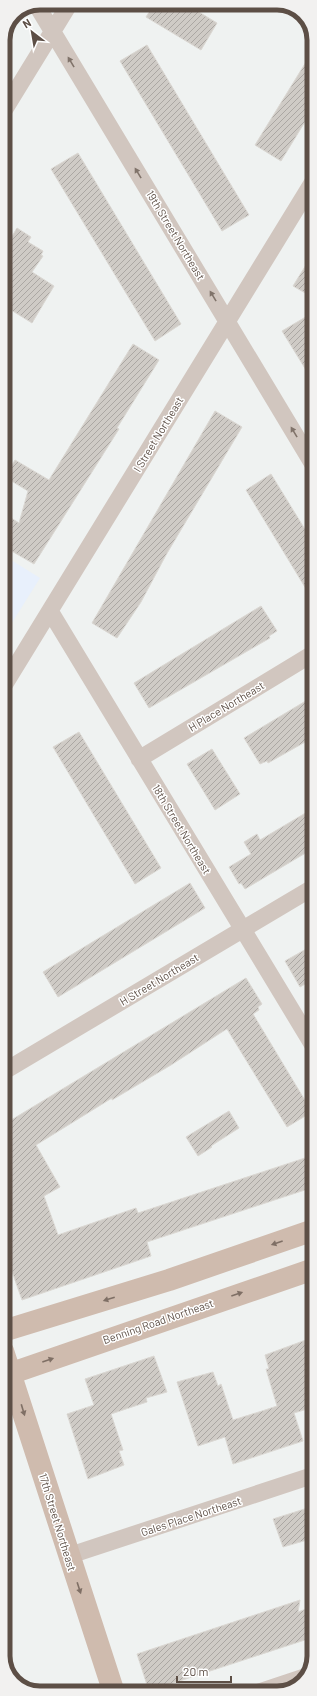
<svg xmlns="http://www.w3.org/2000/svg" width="317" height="1696" font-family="Barlow,sans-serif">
<defs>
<pattern id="building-hatch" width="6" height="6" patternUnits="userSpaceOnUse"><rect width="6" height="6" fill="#cfcbc6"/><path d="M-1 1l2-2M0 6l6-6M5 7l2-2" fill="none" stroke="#aba7a3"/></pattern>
</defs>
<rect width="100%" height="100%" fill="#eff2f1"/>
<!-- commercial -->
<path fill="#e8f0fc" d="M3 555 40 578 3 637Z"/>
<!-- building -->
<path fill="url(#building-hatch)" stroke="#dbd8d3" d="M155 3H184L217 23 201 50 146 17Z
M147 45 249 215 222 231 120 61Z
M314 49V107L281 161 255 145Z
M78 153 181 324 155 341 51 169Z
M17 228 31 237 28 242 43 251 41 255 43 256 32 272 54 286 32 323 3 305V251Z
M314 252V298L293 286Z
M314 312V383L282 331Z
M133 344 159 360 117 428 119 429 34 564 3 546V513L19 523 28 491 5 477 15 460 49 480Z
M215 411 242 427 166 555 141 602 117 638 92 623Z
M271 474 314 544V602L246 490Z
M261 606 277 631 269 636 270 638 149 708 134 683Z
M314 696V737L268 763 267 761 260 764 244 738Z
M79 732 161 868 135 884 53 747Z
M212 749 240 794 215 810 187 764Z
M314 808V848L245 889 241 883 239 884 229 867 251 854 244 842 257 834 260 840Z
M190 883 205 908 58 997 43 972Z
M308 948 314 957V979L300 987 285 961Z
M246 978 262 1004 258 1007 259 1010 253 1014 312 1112 287 1127 227 1029 225 1030 171 1065 112 1100V1098L36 1145 60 1187 44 1196 58 1235 136 1208 138 1213 314 1155V1187L147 1242 151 1256 22 1300 3 1246V1125Z
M229 1111 239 1128 211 1146 212 1147 198 1156 186 1137Z
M314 1337V1407L294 1413 303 1441 233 1464 225 1437 198 1446 177 1382 213 1372 218 1386 221 1384 233 1420 262 1411 277 1406 266 1369H269L265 1355Z
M154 1356 167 1392 146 1398 147 1402 111 1414 123 1450 119 1451 124 1465 88 1479 67 1414 94 1405 85 1379Z
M314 1506V1538L283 1547 273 1519Z
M300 1600 298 1612 314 1606V1637L149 1691 137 1654Z"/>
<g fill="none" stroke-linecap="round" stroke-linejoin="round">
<!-- minor -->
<path stroke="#d1c6bf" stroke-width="17" d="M36 4 314 466
M3 112 70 3
M50 611 314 1047
M3 687 314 180
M139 759 314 653
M3 1072 314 887
M68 1556 314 1475
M256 1693 307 1676"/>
<!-- major -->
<path stroke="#cfbbae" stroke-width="22" d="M3 1331 169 1280 314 1230
M3 1351 114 1693
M3 1376 314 1269"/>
</g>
<!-- one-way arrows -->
<defs><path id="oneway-solid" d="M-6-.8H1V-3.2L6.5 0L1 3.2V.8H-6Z"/></defs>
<g fill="#80736a">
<use href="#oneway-solid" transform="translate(71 62) rotate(-121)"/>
<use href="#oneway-solid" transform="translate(138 173) rotate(-121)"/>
<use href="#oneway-solid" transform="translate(213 296) rotate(-121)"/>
<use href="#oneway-solid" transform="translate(294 432) rotate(-121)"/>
</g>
<g fill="#7f6f65">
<use href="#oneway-solid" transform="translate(277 1243) rotate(161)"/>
<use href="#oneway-solid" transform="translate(237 1294) rotate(-19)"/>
<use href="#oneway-solid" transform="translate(109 1299) rotate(163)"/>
<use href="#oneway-solid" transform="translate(48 1360) rotate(-19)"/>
<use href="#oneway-solid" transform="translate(23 1410) rotate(73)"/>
<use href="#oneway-solid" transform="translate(79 1588) rotate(72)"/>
</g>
<g text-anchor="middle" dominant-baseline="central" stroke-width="3" stroke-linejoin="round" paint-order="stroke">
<!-- street labels -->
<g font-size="11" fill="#5d4f46" stroke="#fff">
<text transform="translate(176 235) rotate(59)">19th Street Northeast</text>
<text transform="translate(158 434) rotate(-59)">I Street Northeast</text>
<text transform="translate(226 706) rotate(-31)">H Place Northeast</text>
<text transform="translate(182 829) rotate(59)">18th Street Northeast</text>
<text transform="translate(159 979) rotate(-31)">H Street Northeast</text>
<text transform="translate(158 1321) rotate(-19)">Benning Road Northeast</text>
<text transform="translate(191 1516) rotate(-18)">Gales Place Northeast</text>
<text transform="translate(58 1522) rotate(73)">17th Street Northeast</text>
</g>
</g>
<!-- crop -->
<path d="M0 0H317V1696H0ZM40 10H277A30 30 0 0 1 307 40V1656A30 30 0 0 1 277 1686H40A30 30 0 0 1 10 1656V40A30 30 0 0 1 40 10Z" fill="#f2f1f0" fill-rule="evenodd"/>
<path fill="none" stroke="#5d4f46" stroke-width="5" d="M40 10H277A30 30 0 0 1 307 40V1656A30 30 0 0 1 277 1686H40A30 30 0 0 1 10 1656V40A30 30 0 0 1 40 10Z"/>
<!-- north arrow -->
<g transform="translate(32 32) rotate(329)" stroke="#ffffff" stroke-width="3" paint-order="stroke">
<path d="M0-3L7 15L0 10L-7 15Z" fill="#5d4f46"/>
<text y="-6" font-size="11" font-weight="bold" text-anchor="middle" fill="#5d4f46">N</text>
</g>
<!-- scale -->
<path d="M177 1676v6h54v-6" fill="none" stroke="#5d4f46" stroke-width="2"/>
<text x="183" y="1676" font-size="12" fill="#5d4f46" stroke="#ffffff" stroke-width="3" paint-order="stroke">20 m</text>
</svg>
